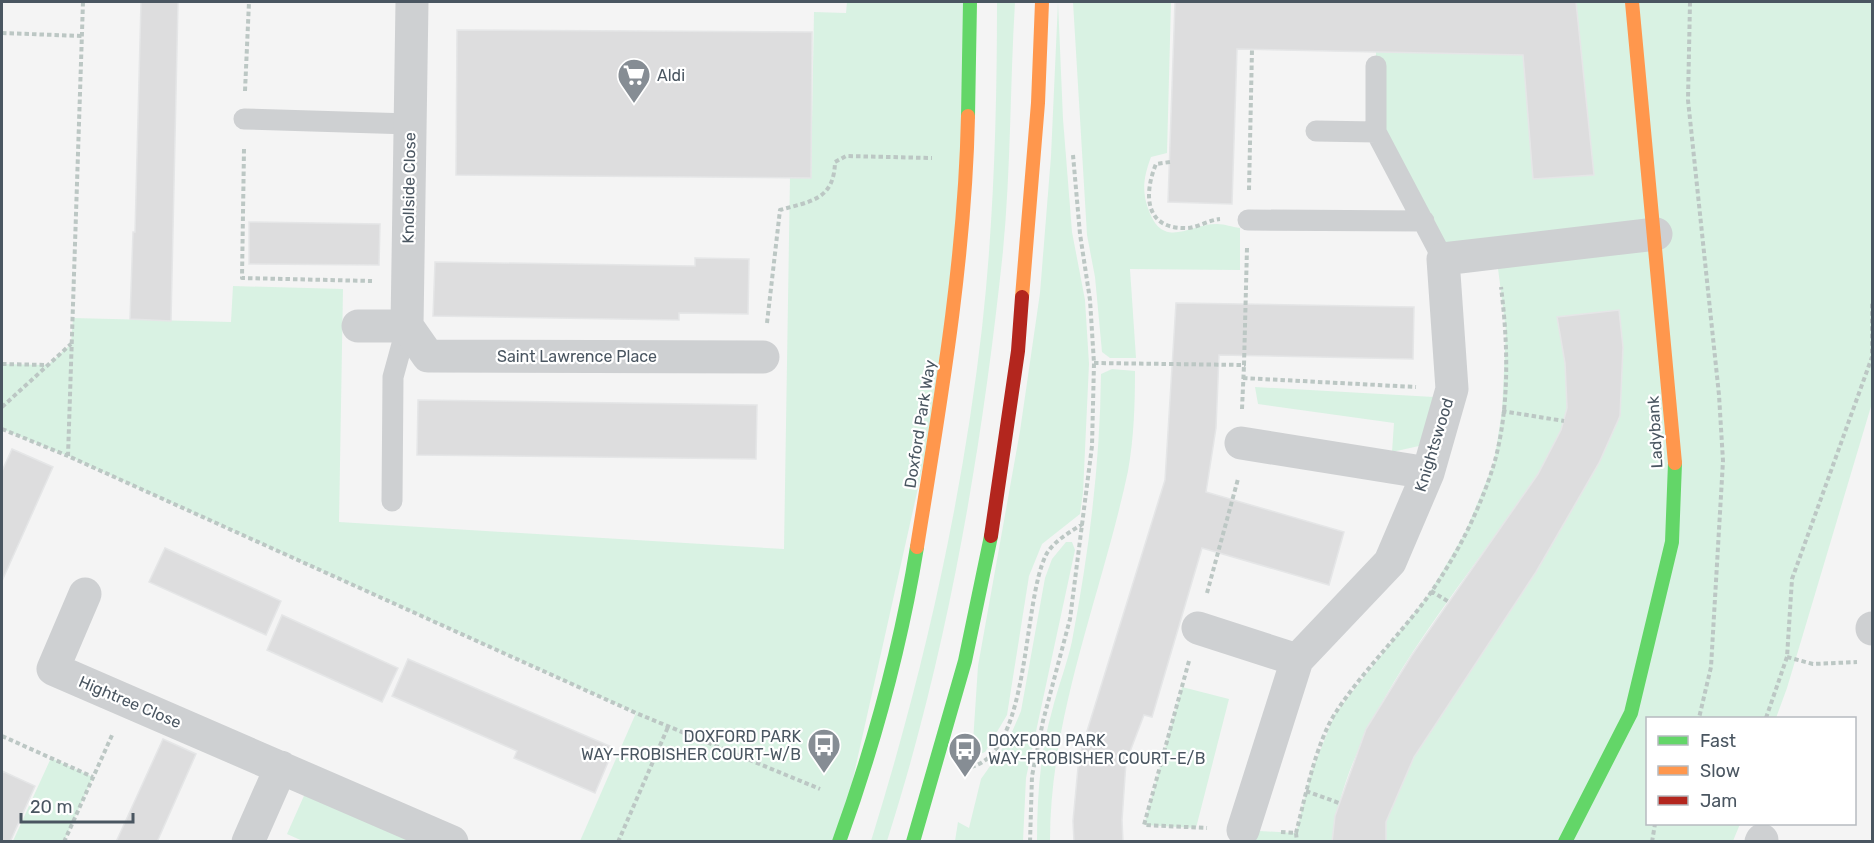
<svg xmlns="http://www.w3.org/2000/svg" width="1874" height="843" font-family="Rubik,sans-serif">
<rect width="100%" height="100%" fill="#f4f4f4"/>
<!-- green -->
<path fill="#d9f2e3" d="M847 2H970L948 354 839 841H580L636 713 68 456 2 429V364L48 365 71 344 73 318 231 322 233 286 343 289 339 522 784 549 790 177H811L814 12 846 13Z
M997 2H1015C1010 84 1011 168 1003 251 982 450 948 650 887 841H871C923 674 962 502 982 328 994 220 997 110 997 2Z
M1058 2 1063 119 1072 232 1085 300 1089 364 1083 493 1080 514 1042 544 1029 576 1007 715 985 752 972 757 978 666 1020 431 1040 293 1051 156Z
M1073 2H1171L1167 153 1151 157C1144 176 1141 191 1149 211 1164 250 1189 224 1217 224 1225 224 1232 227 1240 228V270L1130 269 1136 358H1110L1102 352 1095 277 1087 235Z
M1576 2H1872V403L1787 688 1776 718H1648V824H1740L1733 841H1386V822L1414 757 1536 572 1599 463 1620 416 1623 347 1619 310 1557 317C1562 346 1571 379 1567 408 1562 447 1530 484 1509 516 1444 609 1345 727 1332 841H1243V830L1296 833 1311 773 1335 714 1427 597 1465 533 1494 463 1502 411 1506 331 1496 253 1443 259 1376 132V52L1523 55 1533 179 1593 175Z
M1112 369 1135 371C1135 404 1134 438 1128 471 1102 594 1050 714 1050 841H1037C1037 798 1040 753 1052 711 1058 687 1067 664 1072 641 1089 552 1100 464 1101 374Z
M1255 387 1434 397 1419 446 1392 452 1394 423 1258 404Z
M1066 542H1072L1075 550 1026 778 1023 841H955L958 822 969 828 981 779 1009 739 1021 711 1045 578 1052 559Z
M1182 687 1229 699 1196 828 1144 825Z
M51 758 93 777 64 841H13Z
M311 780 452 841 305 842 287 834Z"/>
<!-- building -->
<path fill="#ddddde" stroke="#e5e6e7" stroke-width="1.5" d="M141 2H178L171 321 130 319 133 232H135Z
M1175 2H1576L1594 175 1533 179 1523 55 1237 49 1232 204 1168 202Z
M457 30 812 32 811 178 456 175Z
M249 222 380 224 379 265 249 264Z
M695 258 749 259 748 314 679 313V320L433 316 435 262 695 266Z
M1176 303 1414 307 1413 359 1219 355 1216 428 1206 492 1344 532 1329 585 1202 548 1152 717 1144 715 1126 762 1122 820 1123 842H1074L1073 821 1079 757 1165 480Z
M1619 310 1623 347 1620 416 1599 463 1536 572 1414 757 1386 822V842H1332L1335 816 1366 729 1412 655 1538 474 1561 430 1567 408 1565 363 1557 317Z
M418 400 757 405 756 459 417 455Z
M12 449 53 467 2 581V471Z
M165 548 281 601 266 635 149 582Z
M282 615 398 668 382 702 267 650Z
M408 659 614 748 595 793 514 758 517 751 392 696Z
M163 739 196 754 157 842H116Z
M2 771 35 786 10 842H2Z"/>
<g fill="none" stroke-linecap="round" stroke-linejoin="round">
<!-- path -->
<path stroke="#bcc7c4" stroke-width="4" stroke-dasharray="4.5 3" stroke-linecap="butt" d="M83 2 68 456 636 713 820 789
M1690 2 1688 100 1719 395 1723 461 1711 667 1699 718
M2 33 82 36
M245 91 249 2
M244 149 242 278 372 281
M1170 162 1156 164C1144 193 1144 228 1184 228 1196 229 1208 220 1220 219
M1249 190 1252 49
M767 323 780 210C811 201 834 200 835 162L846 156 932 158
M1094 363 1244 365 1247 248
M2 364 48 365
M1243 378 1416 387
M2 407 71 344
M1242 409 1244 365
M1502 411 1564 421
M2 429 68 456
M1431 591 1449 602
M1207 593 1238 479
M1787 657 1813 664 1857 662
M1189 661 1144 825 1207 828
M1766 718 1787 657 1792 579 1872 357V302
M2 736 93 777
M971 767C1031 752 1022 603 1046 555 1053 541 1072 531 1084 523
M1306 791 1339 803
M1281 832 1296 833 1297 842
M1296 833C1305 798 1316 742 1336 712 1362 672 1398 637 1427 598 1455 559 1480 510 1494 464 1510 408 1508 343 1501 287
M64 842 113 733
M618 842 668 727
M1030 842 1032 776 1043 721 1070 619 1092 446 1094 363 1090 300 1080 234 1073 155
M1652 842 1655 824"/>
<!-- lane -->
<path stroke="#ced0d2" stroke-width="21" d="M1376 66V132L1443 259
M244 119 410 124
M1316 131 1376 132
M1248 220 1424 221
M392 501 393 377 407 326"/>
<!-- street -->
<path stroke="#ced0d2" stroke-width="33" d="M358 326H407L412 2
M407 326 428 356 763 357
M1241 443 1428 473
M85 594 53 669 452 842
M1198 628 1297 660
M1872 628V629
M1243 830 1297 660 1390 562 1428 473 1452 389 1443 259 1656 234
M248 842 281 767
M1761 842 1762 840"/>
<!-- fast -->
<path stroke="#63d668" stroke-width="14" d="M968 116 970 2
M839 842C873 748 901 645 917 547
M913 842 965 661 991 536
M1565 842 1631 713 1672 542 1675 463"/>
<!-- slow -->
<path stroke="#ff974d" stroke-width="14" d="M1632 2 1675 463
M1022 297 1038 103 1042 2
M917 547C940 404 965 261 968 116"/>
<!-- jam -->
<path stroke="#b3261e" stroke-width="14" d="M991 536 1018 351 1022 297"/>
</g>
<!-- icons -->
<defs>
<symbol id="supermarket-pin" viewBox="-11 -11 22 30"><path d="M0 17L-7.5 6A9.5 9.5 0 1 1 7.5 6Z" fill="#868d94" stroke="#fff"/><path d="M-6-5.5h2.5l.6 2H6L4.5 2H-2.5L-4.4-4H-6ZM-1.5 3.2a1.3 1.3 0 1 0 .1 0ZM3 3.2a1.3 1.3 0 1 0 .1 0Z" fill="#fff"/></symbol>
<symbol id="bus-pin" viewBox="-11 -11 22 30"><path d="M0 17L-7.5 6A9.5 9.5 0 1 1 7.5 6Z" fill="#868d94" stroke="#fff"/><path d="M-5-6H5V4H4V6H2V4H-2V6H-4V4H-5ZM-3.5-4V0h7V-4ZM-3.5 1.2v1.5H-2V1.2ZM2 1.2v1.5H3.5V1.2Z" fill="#fff"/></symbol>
</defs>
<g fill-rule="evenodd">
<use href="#supermarket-pin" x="615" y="56" width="38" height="52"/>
<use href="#bus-pin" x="805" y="726" width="38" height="52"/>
<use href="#bus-pin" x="946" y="730" width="38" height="52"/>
</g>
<g text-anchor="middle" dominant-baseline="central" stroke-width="4.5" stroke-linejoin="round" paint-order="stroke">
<!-- poi labels -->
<g font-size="16" fill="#4a5661" stroke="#fff" text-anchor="start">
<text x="657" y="75">Aldi</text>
<text x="801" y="736" text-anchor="end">DOXFORD PARK<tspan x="801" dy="18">WAY-FROBISHER COURT-W/B</tspan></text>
<text x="988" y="740">DOXFORD PARK<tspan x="988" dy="18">WAY-FROBISHER COURT-E/B</tspan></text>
</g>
<!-- street labels -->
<g font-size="16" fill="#4a5661" stroke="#fff">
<text transform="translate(409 188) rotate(-89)">Knollside Close</text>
<text x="577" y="356">Saint Lawrence Place</text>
<text transform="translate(920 424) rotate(-81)">Doxford Park Way</text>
<text transform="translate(1655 432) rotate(-93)">Ladybank</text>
<text transform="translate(1434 445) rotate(-73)">Knightswood</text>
<text transform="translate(130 702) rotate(23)">Hightree Close</text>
</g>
</g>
<!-- border -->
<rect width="1874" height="843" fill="none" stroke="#4a5661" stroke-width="6"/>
<!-- legend -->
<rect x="1646" y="717" width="210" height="108" fill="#ffffff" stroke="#b7bbc0" stroke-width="1.5"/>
<rect x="1658" y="736" width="30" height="9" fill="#63d668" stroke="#b7bbc0" stroke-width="1.5"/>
<text x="1700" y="747" font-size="18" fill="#4a5661">Fast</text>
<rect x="1658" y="766" width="30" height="9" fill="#ff974d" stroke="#b7bbc0" stroke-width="1.5"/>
<text x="1700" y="777" font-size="18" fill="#4a5661">Slow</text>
<rect x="1658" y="796" width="30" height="9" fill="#b3261e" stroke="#b7bbc0" stroke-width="1.5"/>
<text x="1700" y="807" font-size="18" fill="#4a5661">Jam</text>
<!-- scale -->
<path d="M21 813v9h112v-9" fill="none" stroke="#4a5661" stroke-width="3"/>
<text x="30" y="813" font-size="18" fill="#4a5661" stroke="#ffffff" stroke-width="4.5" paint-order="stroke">20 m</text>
</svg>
